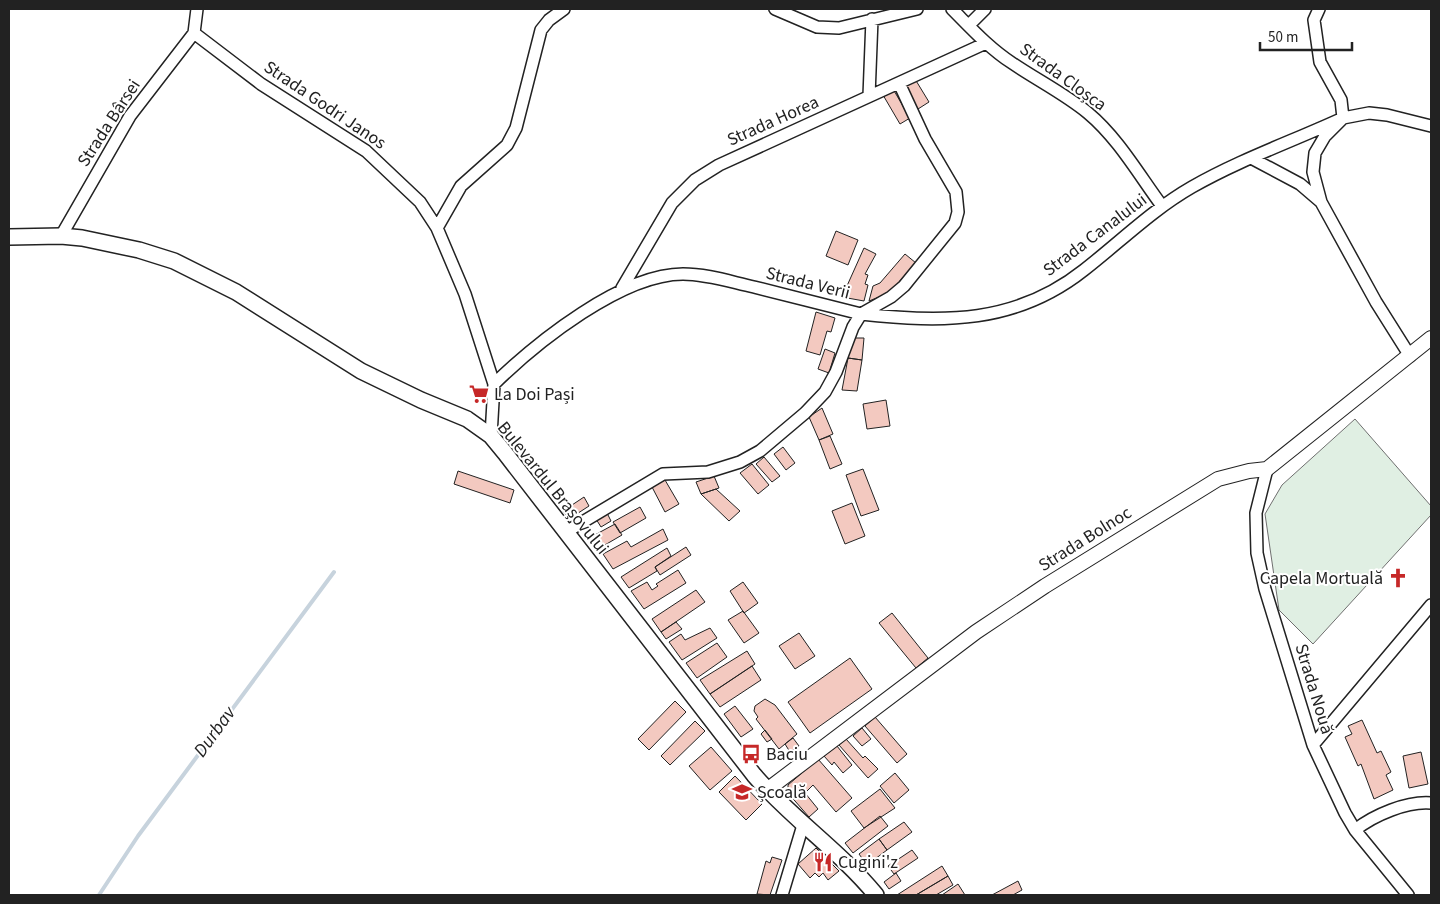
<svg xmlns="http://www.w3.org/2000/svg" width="1440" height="904" font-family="'Source Sans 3',sans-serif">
<rect width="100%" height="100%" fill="#fff"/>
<!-- green -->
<path fill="#e0efe3" stroke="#6f6f6f" d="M1355 419 1431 506V515L1313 644 1279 610 1265 514 1282 485Z"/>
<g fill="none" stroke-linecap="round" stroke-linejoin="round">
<!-- stream -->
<path stroke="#c7d3dd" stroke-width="4" d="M99 895 138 836 334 572"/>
</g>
<!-- building -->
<path fill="#f3c9c0" stroke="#222" d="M915 79 929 102 918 109 904 85Z
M893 89 910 118 900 124 883 95Z
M836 231 858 240 848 265 826 256Z
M864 248 876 254 865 274 868 275 865 284 868 285 864 301 842 297Z
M905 254 916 263 889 293 869 301 873 286 880 283Z
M816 312 835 318 831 332 827 331 820 355 806 351Z
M851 338H864L862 360 848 358Z
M825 349 835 353 829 373 818 369Z
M848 358 862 360 857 391 842 390Z
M886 400 890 426 867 429 863 404Z
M822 408 833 434 819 440 809 417Z
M830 436 842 464 830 469 819 440Z
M783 447 795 463 786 470 774 454Z
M764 457 780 476 772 482 756 464Z
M752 464 769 485 758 494 740 473Z
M863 469 879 510 861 516 846 475Z
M458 471 514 490 510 503 454 484Z
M714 476 719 488 701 494 696 482Z
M665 480 679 504 665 512 652 487Z
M716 489 740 511 729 521 701 494Z
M584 497 589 506 569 519 563 511Z
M852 503 865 536 845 544 832 511Z
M640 507 646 518 620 533 613 522Z
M607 513 611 521 601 527 596 519Z
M615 524 622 535 598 549 591 537Z
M663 529 668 540 613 569 603 554 627 541 631 547Z
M686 547 691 555 660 575 655 567Z
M667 548 671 556 655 567 657 571 629 588 621 577Z
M678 570 686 583 644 609 631 591 647 582 652 590 658 586 656 584Z
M743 582 758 603 744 613 730 591Z
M696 590 705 602 661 632 652 619Z
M743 611 759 633 744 643 728 620Z
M892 613 928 658 916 668 879 623Z
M676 622 682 629 666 639 661 632Z
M710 628 717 638 682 660 669 642 681 634 685 640Z
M799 633 815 656 795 669 779 646Z
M717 643 727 657 697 678 686 663Z
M747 651 755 664 710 694 700 680Z
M850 658 872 689 810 733 788 702Z
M752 666 761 680 720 707 710 694Z
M765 699 775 705 797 734 779 749 756 719 758 717 754 711 755 706Z
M675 701 686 712 649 750 638 739Z
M735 706 753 729 741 737 724 714Z
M875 717 907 754 897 763 865 726Z
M1362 720 1377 753 1381 751 1391 772 1386 775 1393 790 1374 799 1361 764 1358 766 1345 737 1352 734 1348 726Z
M695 721 705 731 670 765 661 756Z
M862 728 871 739 862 746 853 736Z
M765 730 772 739 767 742 761 734Z
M793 738 799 746 790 752 785 744Z
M846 739 863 758 865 756 878 769 868 778 839 745Z
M837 746 852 765 843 773 834 762 832 765 824 756Z
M711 747 732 771 710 790 689 766Z
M1421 752 1428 784 1409 788 1403 756Z
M818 759 852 798 836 812 813 785 805 793 818 809 809 817 788 793V785Z
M895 773 909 790 894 803 880 786Z
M735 776 762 804 746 820 719 792Z
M880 789 895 808 864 828 851 811Z
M880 816 888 826 853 853 845 843Z
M904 822 912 832 887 850 879 839Z
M879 839 887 850 867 865 859 854Z
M816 848 839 871 828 880 823 873 819 877 815 873 810 878 798 864Z
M912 850 918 858 894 874 888 866Z
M772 857 782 860 770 895 757 894 766 861 770 863Z
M942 866 948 876 916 895H897Z
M896 873 901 881 889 889 884 882Z
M948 876 953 885 936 895H916Z
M1018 881 1022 890 1013 895H992Z
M958 884 965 895H942Z"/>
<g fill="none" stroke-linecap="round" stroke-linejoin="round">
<defs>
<path id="minor" d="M197 9 194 33 261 84 366 151 420 202 437 228 465 294 494 384 491 436
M775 9 817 27 839 28 917 9
M952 9C971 28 989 48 1012 63 1037 80 1065 94 1088 113 1118 138 1139 175 1162 206
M1319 9 1314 20 1320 62 1341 100 1343 118 1325 136 1315 153 1313 172 1321 202 1376 302 1410 356
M969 25 985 9
M869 96 872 19
M1253 159 1300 184 1321 202
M437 228 461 186 507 145 516 128 541 30 549 20 564 9
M61 236 130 116 194 33
M622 288 672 203 695 180 719 165 986 43
M494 384C537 342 622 274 683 274 707 274 731 282 754 287 790 296 825 305 861 314 943 323 1016 324 1084 270 1120 242 1152 210 1192 187 1239 160 1293 141 1343 118L1369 113 1387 115 1431 126
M1267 469 1256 513 1257 553 1265 589 1313 745 1345 813 1355 830 1408 895
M566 532 663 474 708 472 740 462 760 451 805 413 825 392 836 372 853 327 861 314 891 297 904 286 955 223 958 212 956 192 925 139 899 83
M1313 745 1431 605
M1355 830C1374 815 1407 801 1431 803
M782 895 803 825"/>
<path id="tertiary" d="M767 790 976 632 1045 586 1218 479 1249 471 1267 469 1431 338"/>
<path id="secondary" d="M9 237 61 236 82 238 139 250 174 261 236 292 361 371 421 400 467 419 491 436 505 453 754 775C792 819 840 851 876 895"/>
</defs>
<!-- minor casing -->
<use href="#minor" stroke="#222" stroke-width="14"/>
<!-- tertiary casing -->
<use href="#tertiary" stroke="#222" stroke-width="16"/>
<!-- secondary casing -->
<use href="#secondary" stroke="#222" stroke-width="18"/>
<!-- minor -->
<use href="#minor" stroke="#fff" stroke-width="11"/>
<!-- tertiary -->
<use href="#tertiary" stroke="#fff" stroke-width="14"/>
<!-- secondary -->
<use href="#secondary" stroke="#fff" stroke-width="15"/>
</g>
<!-- icons -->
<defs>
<symbol id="supermarket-bare" viewBox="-9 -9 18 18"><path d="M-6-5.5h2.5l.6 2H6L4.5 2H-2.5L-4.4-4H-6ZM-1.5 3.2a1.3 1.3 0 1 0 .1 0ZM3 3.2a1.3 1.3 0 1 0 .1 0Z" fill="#c62828" stroke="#fff" stroke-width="2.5" paint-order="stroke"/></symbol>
<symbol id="church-bare" viewBox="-9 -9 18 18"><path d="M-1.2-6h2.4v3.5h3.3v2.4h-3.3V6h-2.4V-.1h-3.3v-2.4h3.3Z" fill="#c62828" stroke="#fff" stroke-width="2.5" paint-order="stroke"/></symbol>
<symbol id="bus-bare" viewBox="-9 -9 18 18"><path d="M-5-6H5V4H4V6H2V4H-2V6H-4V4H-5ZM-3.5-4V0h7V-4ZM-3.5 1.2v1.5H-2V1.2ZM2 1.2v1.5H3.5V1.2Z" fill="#c62828" stroke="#fff" stroke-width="2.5" paint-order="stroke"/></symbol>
<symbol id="school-bare" viewBox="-9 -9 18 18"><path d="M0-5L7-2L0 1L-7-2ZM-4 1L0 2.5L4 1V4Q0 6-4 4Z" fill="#c62828" stroke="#fff" stroke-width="2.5" paint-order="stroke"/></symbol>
<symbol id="restaurant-bare" viewBox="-9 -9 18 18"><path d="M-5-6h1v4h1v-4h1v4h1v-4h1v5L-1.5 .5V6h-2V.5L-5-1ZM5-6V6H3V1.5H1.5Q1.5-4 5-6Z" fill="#c62828" stroke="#fff" stroke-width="2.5" paint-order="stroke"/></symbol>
</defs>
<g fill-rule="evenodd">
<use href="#supermarket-bare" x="465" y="380" width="28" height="28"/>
<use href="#church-bare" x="1384" y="564" width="28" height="28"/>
<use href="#bus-bare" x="737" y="740" width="28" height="28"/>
<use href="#school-bare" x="728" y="778" width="28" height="28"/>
<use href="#restaurant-bare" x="809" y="848" width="28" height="28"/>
</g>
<g text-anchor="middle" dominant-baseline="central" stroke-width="4" stroke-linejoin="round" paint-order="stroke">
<!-- street labels -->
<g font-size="18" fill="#222" stroke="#fff">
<text transform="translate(1063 77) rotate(36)">Strada Cloșca</text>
<text transform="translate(325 105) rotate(34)">Strada Godri Janos</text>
<text transform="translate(773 121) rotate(-24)">Strada Horea</text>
<text transform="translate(109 123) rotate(-57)">Strada Bârsei</text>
<text transform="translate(1095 235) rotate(-37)">Strada Canalului</text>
<text transform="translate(808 283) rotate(14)">Strada Verii</text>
<text transform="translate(553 488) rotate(51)">Bulevardul Brașovului</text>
<text transform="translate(1085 539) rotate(-32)">Strada Bolnoc</text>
<text transform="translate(1314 689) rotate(73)">Strada Nouă</text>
</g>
<!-- poi labels -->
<g font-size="18" fill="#222" stroke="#fff" text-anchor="start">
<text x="494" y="394">La Doi Pași</text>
<text x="1383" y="578" text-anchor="end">Capela Mortuală</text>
<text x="766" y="754">Baciu</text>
<text x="757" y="792">Școală</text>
<text x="838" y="862">Cugini'z</text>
</g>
<!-- water labels -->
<g font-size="19" font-style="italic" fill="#222" stroke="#fff">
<text transform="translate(215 732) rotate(-54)">Durbav</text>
</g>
</g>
<!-- border -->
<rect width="1440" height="904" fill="none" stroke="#222222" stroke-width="20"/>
<!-- scale -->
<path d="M1260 42v8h92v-8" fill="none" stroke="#222222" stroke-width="2.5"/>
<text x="1268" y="42" font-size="15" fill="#222222" stroke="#ffffff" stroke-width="4" paint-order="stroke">50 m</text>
</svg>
